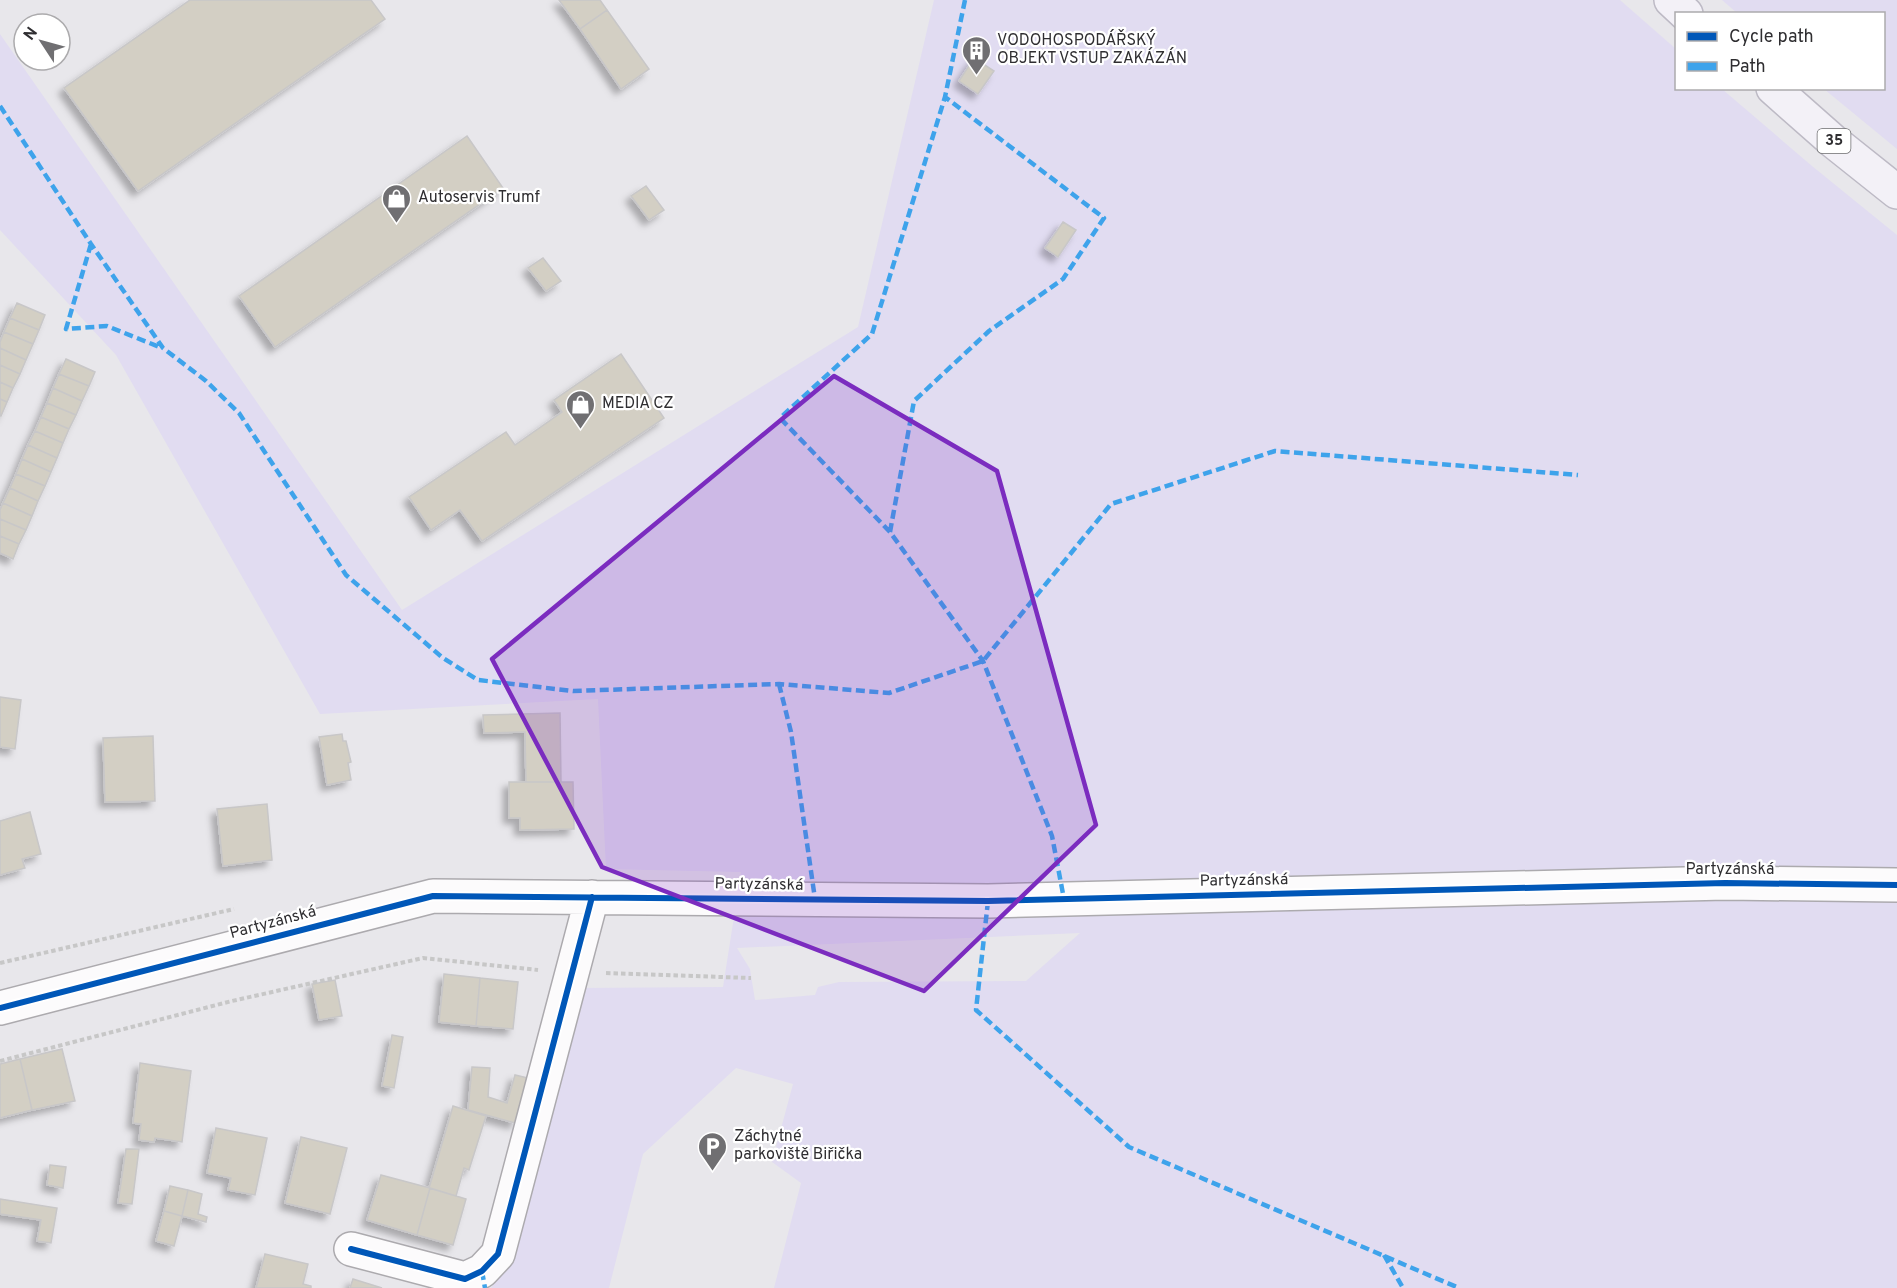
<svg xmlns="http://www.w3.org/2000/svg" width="1897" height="1288" font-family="Overpass,sans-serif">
<defs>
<filter id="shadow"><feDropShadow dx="-5.5" dy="5.5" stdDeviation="3" flood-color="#0004"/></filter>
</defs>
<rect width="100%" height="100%" fill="#e8e7eb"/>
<!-- green -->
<path fill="#e1dcf1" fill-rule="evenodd" d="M934 0H1620L1676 49V88L1722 89 1812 166 1897 235V1288H774L801 1183 772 1162 793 1084 736 1068 643 1154 609 1288H491L507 1266 577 988 723 987 741 872 606 869 598 699 320 714 116 355 0 230V34L402 610 858 327ZM1080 933 1026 981 839 982 818 987 815 995 755 1000 750 969 737 948Z
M1722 0H1897V149L1824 89 1884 88V14L1737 13Z"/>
<!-- building -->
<path fill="#d3cfc4" stroke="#c8c7c8" stroke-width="1.5" filter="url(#shadow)" d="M190 0H371L385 19 138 191 64 88Z
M559 0H600L607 10 580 29Z
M607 10 649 69 621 89 580 29Z
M974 58 994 71 978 94 959 81Z
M467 136 503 188 275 347 239 296Z
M646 186 664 210 649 220 631 196Z
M1063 222 1076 230 1058 257 1045 248Z
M543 258 561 281 546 291 528 268Z
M17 303 45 315 39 330 10 318Z
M10 318 39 330 33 344 4 332Z
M4 332 33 344 26 360 0 348V342Z
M0 348 26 360 20 374 0 365Z
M621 354 664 418 482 541 460 510 431 530 409 497 506 432 515 445 562 412 554 400Z
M66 359 95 372 89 386 59 374Z
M0 365 20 374 13 388 0 382Z
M59 374 89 386 82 401 53 388Z
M0 382 13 388 7 402 0 399Z
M53 388 82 401 76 415 47 403Z
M0 399 7 402 1 416H0Z
M47 403 76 415 69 429 41 417Z
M41 417 69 429 63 443 35 431Z
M35 431 63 443 57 458 28 445Z
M28 445 57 458 51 472 22 459Z
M22 459 51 472 45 486 16 474Z
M16 474 45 486 38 501 10 488Z
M10 488 38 501 32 516 3 503Z
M3 503 32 516 26 530 0 519V510Z
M0 519 26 530 19 544 0 536Z
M0 536 19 544 13 559 0 553Z
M0 697 21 700 15 749 0 747Z
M560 713 561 782H526L525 732 484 733 483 715Z
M342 734 343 741H346L351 762 348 763 351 780 327 785 319 737Z
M153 736 155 801 105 802 103 738Z
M509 782H573L574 829 520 830V818H509Z
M267 804 272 860 223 866 217 809Z
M30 812 41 854 22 859 25 868 0 875V821Z
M444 974 480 978 476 1026 439 1022Z
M480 978 518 982 513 1029 476 1026Z
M335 980 342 1016 319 1020 312 984Z
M392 1035 403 1037 394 1088 382 1086Z
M62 1049 75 1101 32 1110 20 1059Z
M20 1059 32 1110 0 1118V1064Z
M140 1063 191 1071 182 1142 155 1138 154 1142 139 1140 141 1124 133 1123Z
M472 1067 490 1068 488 1097 507 1103 515 1075 528 1078 515 1123 468 1110Z
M453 1106 486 1116 469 1170 464 1168 456 1196 429 1188Z
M216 1128 267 1138 255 1195 228 1190 231 1178 207 1173Z
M301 1137 347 1148 330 1214 285 1203Z
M126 1149H139L132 1204 118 1203Z
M50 1165 66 1167 63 1188 47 1185Z
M381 1175 430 1188 417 1235 367 1220Z
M170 1186 188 1190 182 1216 164 1211Z
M430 1188 466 1199 453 1245 417 1235Z
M188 1190 202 1194 198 1214 207 1217 206 1222 182 1216Z
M0 1199 57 1208 51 1243 37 1241 41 1220 0 1214Z
M164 1211 182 1216 174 1246 156 1241Z
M265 1254 308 1264 303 1284 311 1286V1288H256Z
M353 1279 382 1288H350Z"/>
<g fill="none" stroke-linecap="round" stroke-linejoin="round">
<defs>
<path id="minor" d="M0 1008 433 896 988 901 1725 883 1897 885
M351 1249 465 1279 482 1271 498 1254 592 897"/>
<path id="major" d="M1671 0 1686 14
M1773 88 1833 141 1897 192"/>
</defs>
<!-- minor casing -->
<use href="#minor" stroke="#acaaae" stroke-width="36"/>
<!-- major casing -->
<use href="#major" stroke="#bdbac5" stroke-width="36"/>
<!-- path -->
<path stroke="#c7c7c7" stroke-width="4" stroke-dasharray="4.5 3" stroke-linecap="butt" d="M0 963 234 909
M606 973 751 978
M0 1061 232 1001 423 958 538 970"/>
<!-- minor -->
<use href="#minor" stroke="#fcfbfc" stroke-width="33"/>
<!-- major -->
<use href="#major" stroke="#f3f1f7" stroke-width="33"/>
<!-- quiet -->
<path stroke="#3ea3eb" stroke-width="4.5" stroke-dasharray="9 4.5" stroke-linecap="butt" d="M965 0 945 97 872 334 780 418 890 532 983 661 1052 836 1064 899
M0 106 91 244 163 348 206 381 239 413 346 575 443 658 478 680 573 691 779 684 889 693 983 661 1111 504 1275 451 1578 475
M91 244 66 329 107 326 162 348
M890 532 914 401 989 331 1063 279 1104 218 945 97
M779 684 791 732 815 899
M988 901 976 1010 1129 1147 1459 1288
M1384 1255 1403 1288
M482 1271 485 1288"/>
<defs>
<path id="cycleway" d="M0 1008 433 896 988 901 1725 883 1897 885
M351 1249 465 1279 482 1271 498 1254 592 897"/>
</defs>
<!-- cycleway casing -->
<use href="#cycleway" stroke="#fff" stroke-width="10"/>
<!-- cycleway -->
<use href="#cycleway" stroke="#0057b8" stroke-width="6"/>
</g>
<!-- marked area -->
<path fill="#7b2cbf" fill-opacity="0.2" stroke="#7b2cbf" stroke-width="4.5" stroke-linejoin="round" d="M834 376 997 471 1096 825 924 991 602 867 492 659Z"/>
<!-- icons -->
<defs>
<symbol id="building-pin" viewBox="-11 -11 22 30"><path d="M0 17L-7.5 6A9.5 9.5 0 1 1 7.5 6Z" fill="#706f72" stroke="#fff"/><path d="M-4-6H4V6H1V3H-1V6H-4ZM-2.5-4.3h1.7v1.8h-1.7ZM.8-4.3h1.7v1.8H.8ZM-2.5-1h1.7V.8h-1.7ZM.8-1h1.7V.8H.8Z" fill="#fff"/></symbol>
<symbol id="shop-pin" viewBox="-11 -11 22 30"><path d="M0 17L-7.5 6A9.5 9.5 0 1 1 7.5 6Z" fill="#706f72" stroke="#fff"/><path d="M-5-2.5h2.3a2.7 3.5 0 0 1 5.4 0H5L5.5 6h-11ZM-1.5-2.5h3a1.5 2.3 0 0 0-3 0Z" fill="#fff"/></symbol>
<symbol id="parking-pin" viewBox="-11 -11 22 30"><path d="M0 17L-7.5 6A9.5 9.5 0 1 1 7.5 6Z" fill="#706f72" stroke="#fff"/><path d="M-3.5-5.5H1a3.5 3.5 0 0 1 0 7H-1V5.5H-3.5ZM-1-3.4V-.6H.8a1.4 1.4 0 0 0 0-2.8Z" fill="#fff"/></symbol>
</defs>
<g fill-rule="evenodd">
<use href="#building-pin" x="960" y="34" width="33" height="45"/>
<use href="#shop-pin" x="380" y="182" width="33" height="45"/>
<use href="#shop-pin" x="564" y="388" width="33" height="45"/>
<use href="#parking-pin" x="696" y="1130" width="33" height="45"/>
</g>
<g text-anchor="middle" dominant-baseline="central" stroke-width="4.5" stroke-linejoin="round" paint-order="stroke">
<!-- shield labels -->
<rect fill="#fff" stroke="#6d6d6f" stroke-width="1.5" x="1817.5" y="129" width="33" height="24" rx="4.5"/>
<g font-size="15" font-weight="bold" fill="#2f2e31">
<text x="1834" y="141">35</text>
</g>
<!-- poi labels -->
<g font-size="16" fill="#2f2e31" stroke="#fff" text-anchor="start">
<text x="997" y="41">VODOHOSPODÁŘSKÝ<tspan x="997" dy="18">OBJEKT VSTUP ZAKÁZÁN</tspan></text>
<text x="418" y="198">Autoservis Trumf</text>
<text x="602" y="404">MEDIA CZ</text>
<text x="734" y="1137">Záchytné<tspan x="734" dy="18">parkoviště Biřička</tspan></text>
</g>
<!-- street labels -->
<g font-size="16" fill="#2f2e31" stroke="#fff">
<text x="1730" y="870">Partyzánská</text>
<text transform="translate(1244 881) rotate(-1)">Partyzánská</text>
<text transform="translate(759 885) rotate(1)">Partyzánská</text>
<text transform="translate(273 923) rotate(-15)">Partyzánská</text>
</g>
</g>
<!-- legend -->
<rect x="1675" y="12" width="210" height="78" fill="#ffffff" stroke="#acabad" stroke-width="1.5"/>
<rect x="1687" y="32" width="30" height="9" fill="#0057b8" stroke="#acabad" stroke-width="1.5"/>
<text x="1729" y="42" font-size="18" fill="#2f2e31">Cycle path</text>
<rect x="1687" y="62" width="30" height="9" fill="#3ea3eb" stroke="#acabad" stroke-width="1.5"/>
<text x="1729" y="72" font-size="18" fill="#2f2e31">Path</text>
<!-- north arrow -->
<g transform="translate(42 42) rotate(306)"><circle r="28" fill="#ffffff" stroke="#acabad" stroke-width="1.5"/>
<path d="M0-4.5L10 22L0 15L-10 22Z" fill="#706f72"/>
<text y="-9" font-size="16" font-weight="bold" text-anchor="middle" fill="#2f2e31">N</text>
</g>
</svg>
